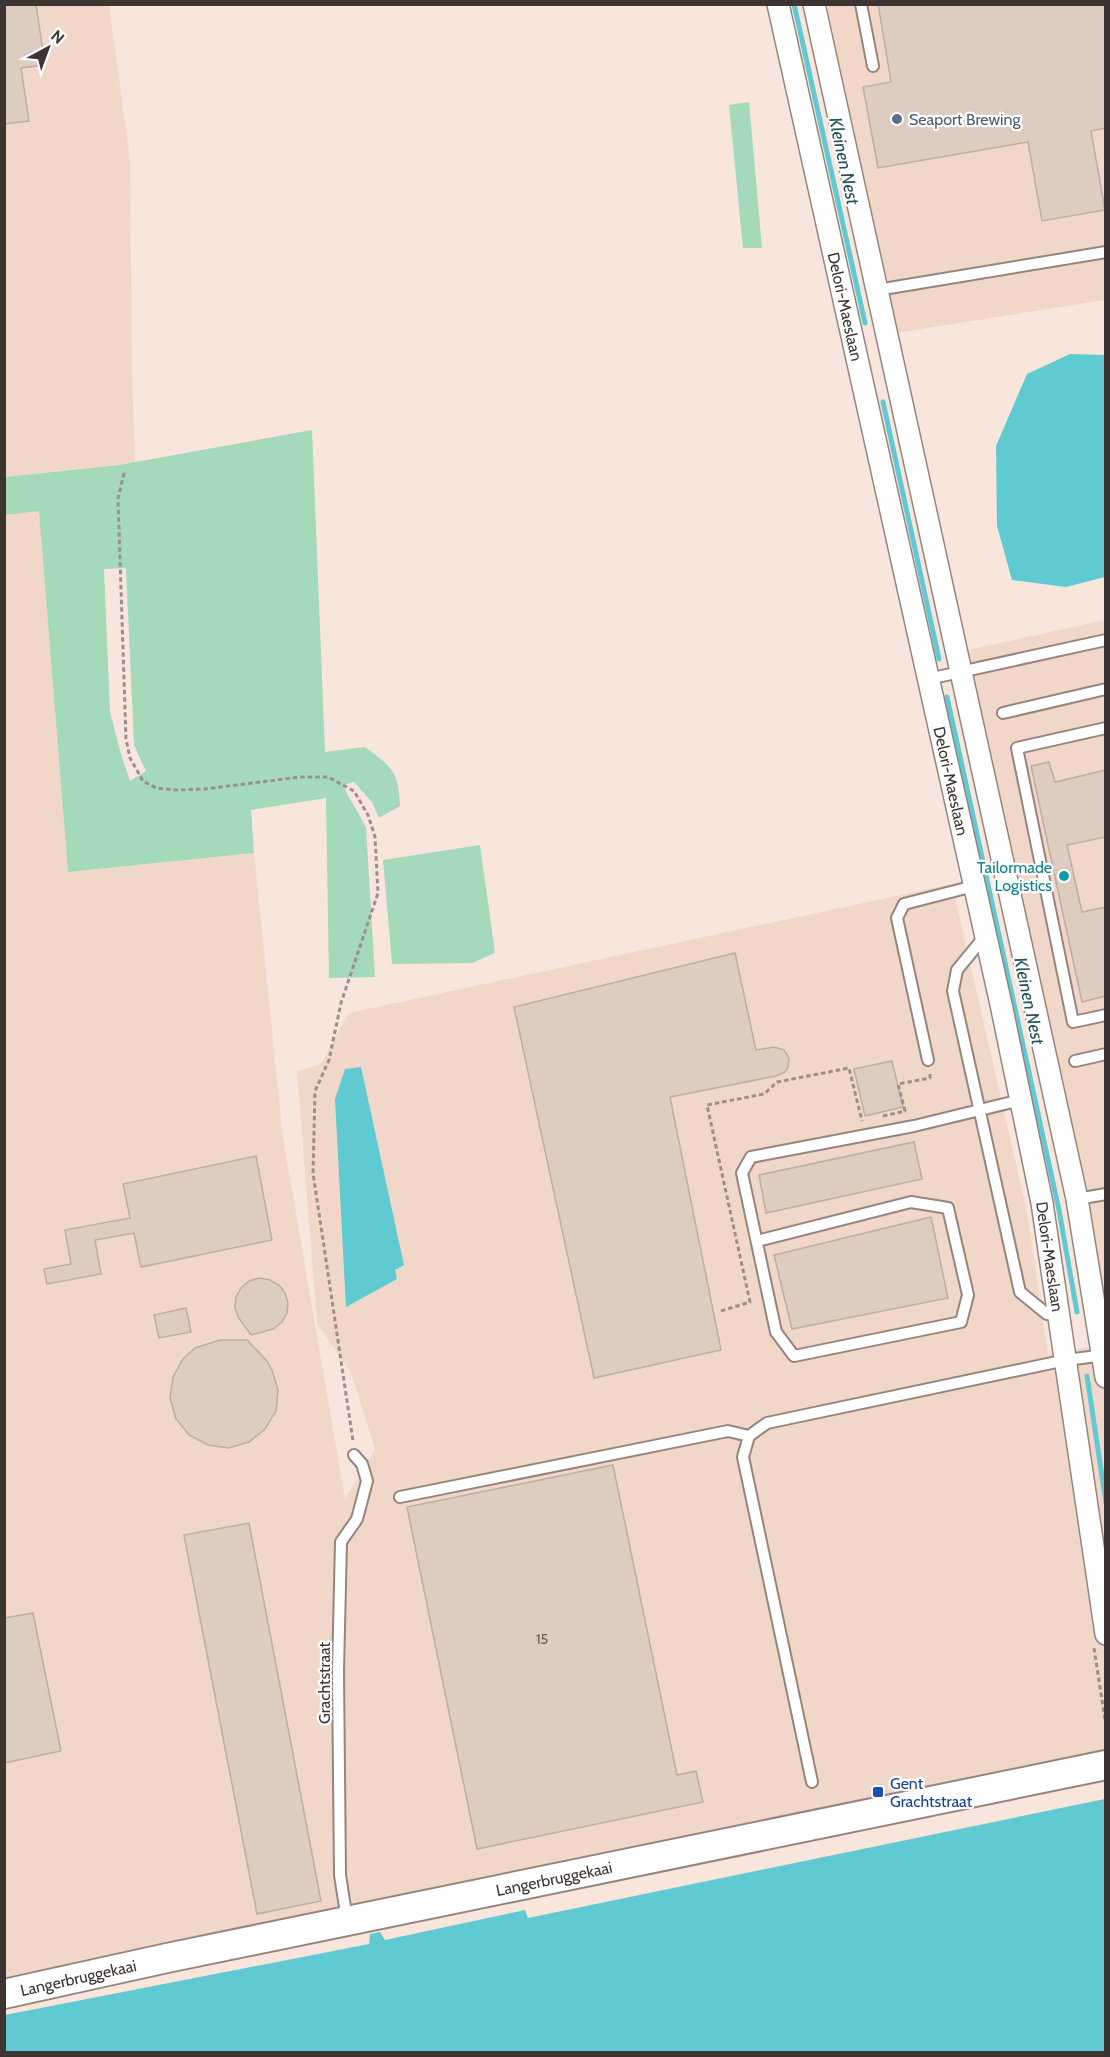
<svg xmlns="http://www.w3.org/2000/svg" width="1110" height="2057" font-family="Cabin,sans-serif">
<rect width="100%" height="100%" fill="#f8e5db"/>
<!-- built -->
<path fill="#f1d7ca" d="M5 5H109L130 159 132 372 135 463 5 477Z
M827 5H1105V300L896 333Z
M39 510 68 872 254 853 283 1138 345 1499 375 1449 351 1373 317 1323 297 1071 321 1064 349 1013 952 884 1027 1212 1048 1354 1105 1344 968 650 1105 620V1752L806 1813 613 1849 5 1979 4 515Z"/>
<!-- green -->
<path fill="#a4d9b9" fill-rule="evenodd" d="M749 102 762 248H743L729 105Z
M312 430 325 752 365 747C392 767 399 772 400 806L379 818 372 802 354 782 343 785C349 800 359 812 366 828L375 977 329 978 326 798 251 810 254 853 68 872 39 511 5 515V477L119 465ZM126 568 134 745 146 771 130 781 121 754 110 712 104 569Z
M480 845 495 953 472 963 392 964 383 860Z"/>
<!-- water -->
<path fill="#5fcad1" d="M1070 354 1105 355V577L1066 587 1012 580 997 526 996 446 1027 374Z
M361 1067 404 1265 395 1270 397 1279 346 1307 335 1099 345 1069Z
M1105 1799V2052H5V2015L369 1944 370 1934 380 1932 385 1940 525 1910 528 1918Z"/>
<g fill="none" stroke-linecap="round" stroke-linejoin="round">
<!-- stream -->
<path stroke="#5fcad1" stroke-width="5" d="M794 4 865 323
M883 402 939 659
M947 697 1059 1210 1077 1312
M1087 1376 1106 1503"/>
</g>
<!-- building -->
<path fill="#ddccc0" stroke="#beada2" stroke-width="1.5" d="M4 4H36L45 65 21 68 29 121 4 124Z
M878 4H1106V128L1091 131 1105 210 1042 221 1028 142 878 168 863 87 891 82Z
M1049 762 1055 782 1106 770V837L1067 845 1082 912 1106 907V996L1082 1002 1031 766Z
M735 953 756 1050 774 1047 784 1050 789 1058 788 1067 785 1072 776 1076 670 1097 721 1350 594 1378 514 1007Z
M892 1061 903 1107 865 1116 854 1069Z
M914 1142 922 1179 766 1213 759 1175Z
M256 1156 272 1240 141 1267 134 1233 95 1240 101 1274 47 1284 44 1269 71 1264 65 1230 130 1218 123 1184Z
M931 1217 948 1298 792 1329 774 1255Z
M259 1278 270 1280 279 1285 285 1293 288 1303 287 1313 282 1322 273 1329 251 1335 238 1317 235 1307 236 1297 241 1288 249 1281Z
M186 1308 191 1332 159 1338 154 1315Z
M220 1340H247L267 1361 272 1370 278 1390 276 1411 265 1429 249 1442 229 1448 208 1445 189 1435 176 1419 170 1398 173 1377 183 1359 195 1348Z
M613 1465 677 1775 696 1771 703 1802 477 1849 407 1507Z
M249 1523 321 1901 257 1914 184 1535Z
M33 1613 61 1751 4 1763V1618Z"/>
<g fill="none" stroke-linecap="round" stroke-linejoin="round">
<defs>
<path id="service" d="M861 4 873 66
M877 290 1106 252
M928 679 1106 640
M1003 713 1106 689
M1106 728 1017 748 1073 1022 1106 1015
M985 936 957 970 953 991 1020 1292 1047 1314 1060 1315
M928 1060 897 918 904 904 974 886
M1075 1061 1106 1054
M1077 1199 1106 1194
M757 1241 911 1202 948 1208 968 1295 961 1322 794 1356 776 1332 742 1173 751 1157 914 1126 1021 1100
M749 1436 743 1457 812 1782
M400 1497 728 1431 749 1436 767 1423 1066 1360 1105 1355
M347 1920 340 1875 338 1671 341 1542 357 1519 367 1481 362 1464 354 1455"/>
<g id="minor">
<path id="s1" d="M778 4 1002 1009 1042 1203 1106 1634"/>
<path d="M814 4 1077 1199 1106 1377"/>
</g>
<g id="secondary">
<path id="s2" d="M4 1994 167 1958 1106 1765"/>
</g>
</defs>
<!-- service casing -->
<use href="#service" stroke="#97857d" stroke-width="14"/>
<!-- minor casing -->
<use href="#minor" stroke="#97857d" stroke-width="24"/>
<!-- secondary casing -->
<use href="#secondary" stroke="#97857d" stroke-width="32"/>
<!-- path -->
<path stroke="#9c8f88" stroke-width="3" stroke-dasharray="4.5 3" stroke-linecap="butt" d="M124 473 118 499 126 739 130 758 143 781 156 788 177 790 205 789 300 777H328L354 791 368 815 375 837 378 893 341 1003 329 1060 315 1091 313 1173 353 1441
M883 1116 905 1111 898 1084 930 1078V1073
M721 1311 750 1302 707 1105 764 1094 777 1082 849 1068 862 1121
M1094 1648 1106 1726"/>
<!-- service -->
<use href="#service" stroke="#fff" stroke-width="10"/>
<!-- minor -->
<use href="#minor" stroke="#fff" stroke-width="21"/>
<!-- secondary -->
<use href="#secondary" stroke="#fff" stroke-width="28"/>
</g>
<!-- markers -->
<circle fill="#5c6f8a" stroke="#fff" stroke-width="2" cx="897" cy="119" r="6"/>
<circle fill="#0f9aa8" stroke="#fff" stroke-width="2" cx="1064" cy="876" r="6"/>
<rect fill="#1a4fb4" stroke="#fff" stroke-width="2" x="872" y="1786" width="12" height="12" rx="3"/>
<g text-anchor="middle" dominant-baseline="central" stroke-width="4.5" stroke-linejoin="round" paint-order="stroke">
<!-- number labels -->
<g font-size="14" fill="#645b55">
<text x="542" y="1639">15</text>
</g>
<!-- service labels -->
<g font-size="16" fill="#4e5e75" stroke="#fff" text-anchor="start">
<text x="909" y="119">Seaport Brewing</text>
</g>
<!-- street labels -->
<g font-size="16" fill="#3c3531" stroke="#fff">
<text stroke="none"><textPath href="#s1" startOffset="310">Delori-Maeslaan</textPath></text>
<text stroke="none"><textPath href="#s1" startOffset="796">Delori-Maeslaan</textPath></text>
<text stroke="none"><textPath href="#s1" startOffset="1282">Delori-Maeslaan</textPath></text>
<text transform="translate(324 1683) rotate(-90)">Grachtstraat</text>
<text stroke="none"><textPath href="#s2" startOffset="562">Langerbruggekaai</textPath></text>
<text stroke="none"><textPath href="#s2" startOffset="76">Langerbruggekaai</textPath></text>
</g>
<!-- culture labels -->
<g font-size="16" fill="#0d838f" stroke="#fff" text-anchor="end">
<text x="1052" y="867">Tailormade<tspan x="1052" dy="18">Logistics</tspan></text>
</g>
<!-- transit labels -->
<g font-size="16" fill="#164399" stroke="#fff" text-anchor="start">
<text x="890" y="1783">Gent<tspan x="890" dy="18">Grachtstraat</tspan></text>
</g>
<!-- water labels -->
<g font-size="18" font-style="italic" fill="#265558" stroke="#fff">
<text transform="translate(844 161) rotate(78)">Kleinen Nest</text>
<text transform="translate(1029 1001) rotate(78)">Kleinen Nest</text>
</g>
</g>
<!-- border -->
<rect width="1110" height="2057" fill="none" stroke="#3c3531" stroke-width="12"/>
<!-- north arrow -->
<g transform="translate(48 48) rotate(41)" stroke="#ffffff" stroke-width="4.5" paint-order="stroke">
<path d="M0-4.5L10 22L0 15L-10 22Z" fill="#3c3531"/>
<text y="-9" font-size="16" font-weight="bold" text-anchor="middle" fill="#3c3531">N</text>
</g>
</svg>
